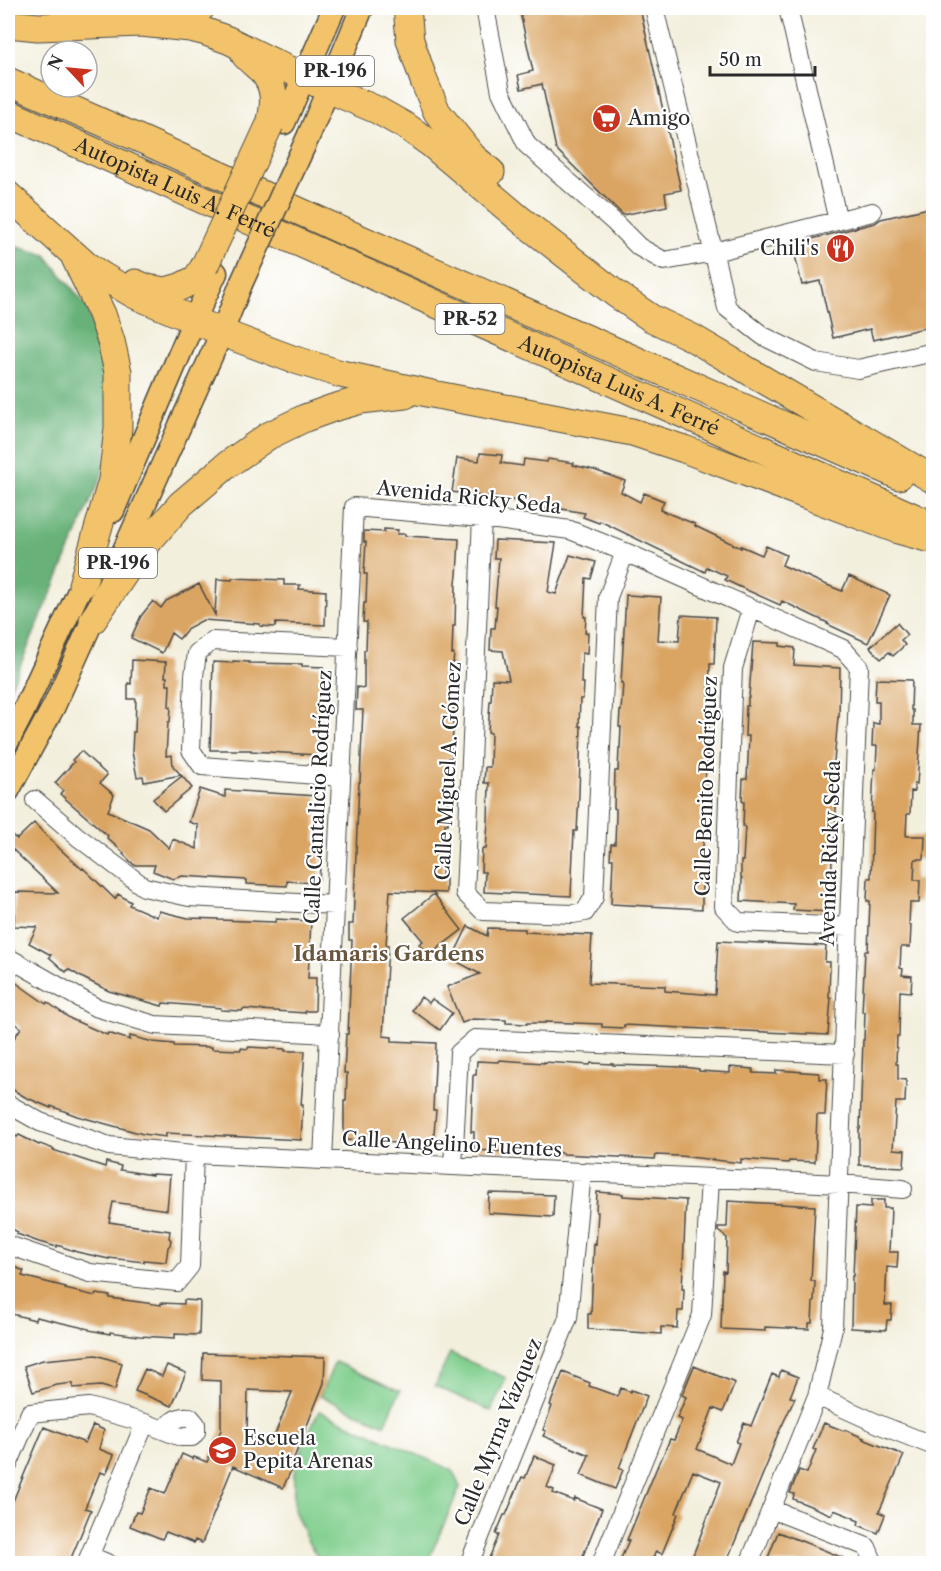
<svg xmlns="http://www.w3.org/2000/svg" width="941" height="1571" font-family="'Libre Caslon Text',serif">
<rect width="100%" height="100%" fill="#fff"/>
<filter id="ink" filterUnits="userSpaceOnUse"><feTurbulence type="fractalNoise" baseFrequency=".0167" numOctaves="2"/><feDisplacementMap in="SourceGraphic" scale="12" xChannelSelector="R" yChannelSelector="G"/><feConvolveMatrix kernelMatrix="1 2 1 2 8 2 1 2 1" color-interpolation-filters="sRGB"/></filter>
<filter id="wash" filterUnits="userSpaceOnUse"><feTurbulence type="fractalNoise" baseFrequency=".008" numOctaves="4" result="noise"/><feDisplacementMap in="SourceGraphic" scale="24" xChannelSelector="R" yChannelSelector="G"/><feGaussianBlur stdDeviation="1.35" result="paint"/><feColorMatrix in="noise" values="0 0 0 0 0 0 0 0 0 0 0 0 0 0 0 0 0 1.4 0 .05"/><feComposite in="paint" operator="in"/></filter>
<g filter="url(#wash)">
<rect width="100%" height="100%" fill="#f3efdd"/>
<!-- green -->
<path fill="#81cf8e" stroke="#567d5c" stroke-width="1.5" d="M450 1353 506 1378 491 1411 435 1386Z
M335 1362 400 1391 385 1425 320 1396Z
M319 1411 452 1470 460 1487 427 1563H322L309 1544 294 1510V1472L304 1443Z"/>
<!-- forest -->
<path fill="#68b279" stroke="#4a6e52" stroke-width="1.5" d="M8 244 46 255 87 307 105 377 108 438 101 477 8 694Z"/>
<g id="blocks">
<!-- building -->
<path fill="#daa563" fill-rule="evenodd" d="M519 8H640L681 190 665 193 667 206 623 215 556 149 542 84 521 89 518 75 533 71Z
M933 207V326L873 340 870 329 833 338 820 281 802 285 794 251 805 248 808 240 875 223 881 219Z
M480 453 502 455 501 463 523 466 524 459 547 462 548 459 574 463 573 465 594 470 625 481 621 492 640 502 644 493 664 501 660 510 695 524V526L741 548V546L762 555 766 546 786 555 782 565 822 583 842 591 849 576 890 595 868 643 827 624 828 623 782 601 780 605 740 587 725 580 727 576 707 567 705 572 600 521 599 523 583 517 585 513 562 509V511L540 508V504L452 492 457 458 479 461Z
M384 529 398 530 397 534H405V536L459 539 457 575 456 582 455 626H453L452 654H454L453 663H455L452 758H448L447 803H449L448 824H445L442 877H446V893L390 891 386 945H388L383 1036 392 1037V1041L436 1043 433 1110H436L433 1145 344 1140V1101H346L347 1073H344L346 1034H348L352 940H349V924H353L359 782H360L362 732 363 710H356L357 687 364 688V650H366L367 622H363L364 603H366L367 574H364L366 542H364V531L384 532Z
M495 540 556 543 548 592 556 594 570 555 596 562 591 579 586 578 584 617H586L585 633H588L587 654 582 653 581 683H584L583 699H580L579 726H581L579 794 577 831H574L571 896 484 892 485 872H481L482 849H486L488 822 489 783H484L485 767H490L491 733 488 732 490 701H491L492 679 509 680 503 651 490 650 491 628H495L497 606H495L499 558H494Z
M232 578 284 580V585H300L299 589 326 591 325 625 276 623 275 627 260 626V624L203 620 188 628 179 639 171 633 162 653 131 638 141 616 153 601 161 608 166 601 199 584 215 615 217 579 232 580Z
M626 595 661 597 658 640 679 641 681 615 716 617 714 664H710L709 693H710L709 715H710L705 782H708V798L704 797 703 825H704L703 848H705L704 864H702V909L611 904 613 859H610L611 844H615L616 816V809L614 808 615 771H618L619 748H620L621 727H619L620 711H621L623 683H621Z
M897 623 907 635 901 640 905 645 893 656 889 652 881 659 870 647Z
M753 642 780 643V646L795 648 794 665 840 668 839 717H838L834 762H836L835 784H836V809L834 856H832L831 912 793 910 794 904 741 901 742 878H741V861H743L745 827 743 826 744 802 742 801 743 779H747L749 736H745L746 706H748V697H749Z
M132 660 166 662 165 677H167V685H170L169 707H171L170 722H168L166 756 172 755 173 766 181 775 144 782 143 776 137 777 132 752 133 732H135L136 699H128V683L131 684Z
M233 661 249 662V663L302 664V666L323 667 317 755 251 751V750H210L213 662 233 663Z
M876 679 912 680 911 710H913V725H921L917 784H914V792L911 791 910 814H907L906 836H925L924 859H915L914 880H920L919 903H910L909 925H911L910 947H901L900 968 903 969 902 975 912 976 911 992 900 991 899 1036H897L896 1064H898V1079L906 1080 905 1102H896L893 1149 905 1150 904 1167 859 1165V1129H860L863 1040H864L865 1012H862L865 951H868L870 901H867L868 878H871L873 812H872L873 790 874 769H876L877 746H872L873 723 879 724V701H875Z
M81 751 107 775 100 783 114 795 108 811 149 829 169 848 173 839 197 849 198 825 189 822 200 789 225 797V790L317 796 315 841 322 842 319 880H313V883L287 881V886L246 884V880L182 876 173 879 153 871 155 865H134L123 854 124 853 107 838 108 836 60 794 63 790 55 783 74 762 72 760Z
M182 776 192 788 164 811 153 799Z
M34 823 60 849 82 869 83 868 115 899 118 894 131 902 129 905 157 917 159 911 188 918 218 919V920L275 922 276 919 311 921 308 978H316L315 1011H305V1013L243 1009 242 1011 221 1010V1008L163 1003 162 1006 109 991 83 978 68 969 66 972 49 957 51 955 29 943 37 927 14 926 15 892 58 893 8 845V833L17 839Z
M434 894 462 930 428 956 419 944 423 941 404 918Z
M468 926 487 936 488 928 525 929V932L592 935 589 983 665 986V991L715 995 718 941 826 946 825 962H830L829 998H831L828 1035 624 1025V1028L602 1027V1024L545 1022V1023H527V1024L506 1023V1020L473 1019 462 1023 447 987 480 974 452 959Z
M8 977 46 1004 47 1002 71 1019 107 1035 108 1033 130 1040V1036L153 1042 174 1044V1046L212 1047V1049L241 1050V1048L248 1049V1047L285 1049V1051H305L301 1105H303L301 1140 166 1133V1137L143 1134 77 1116 51 1106V1108L25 1097 8 1087V1047L21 1028 8 1018Z
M421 997 429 1003 432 999 452 1013 440 1030 412 1010Z
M499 1060 544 1063V1062L590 1065 591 1063 613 1064V1065L683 1067 699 1069V1071L730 1073V1067L753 1069V1073L776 1074V1070L819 1073V1079H827L825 1115H817L815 1162 789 1161 788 1163 741 1159V1163L680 1156 656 1155 655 1159 563 1154V1153L533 1151V1153L474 1150V1132H471L472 1103 473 1075H476L477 1061 498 1062Z
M8 1131 17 1137 19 1135 39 1145 40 1144 54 1149 53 1150 105 1167 106 1162 121 1166 120 1170 152 1175V1174L170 1175 167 1210 113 1202 109 1222 170 1231 169 1238 171 1240 170 1245 168 1247 166 1262 144 1260V1262L109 1258V1259L77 1252 57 1245V1247L39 1242 17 1234 18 1232 8 1227Z
M597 1192 623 1194V1196L686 1200 682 1289H684L683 1311H678L677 1328 661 1327V1334L588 1329V1314H591L594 1243 596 1244 598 1212H596Z
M489 1193 554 1195 553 1217 488 1213Z
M871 1200H884V1208H891L889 1252H898L897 1268 887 1267 885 1305H892L891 1320H887L886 1330 851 1328 852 1276H853L856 1207 871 1208Z
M728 1201 815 1206 811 1281H815L814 1302H813L812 1323H809V1329L765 1327V1331L721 1329 723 1271 726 1272 727 1238 718 1231V1227H727Z
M8 1264 24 1271 22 1276 66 1287 65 1289 95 1296 96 1294 110 1296V1298L161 1305V1303L184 1304V1300L200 1301 199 1335 175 1334V1338L139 1336 110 1332V1334L89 1330V1329L36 1317 35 1320 8 1313Z
M203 1353 325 1357 324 1383 294 1458 296 1459 283 1488 233 1466 202 1543 195 1540 194 1543 166 1532 162 1539 130 1526 136 1512 140 1513 151 1488 165 1494 182 1454 193 1459 194 1457 207 1462 221 1430V1381L202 1380ZM248 1390 292 1392 271 1444 247 1434Z
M96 1355 122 1363 115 1390 101 1386 73 1388V1383L57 1385 33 1392 24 1366 43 1360Z
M167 1365 186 1373 172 1406 135 1391 145 1369 162 1376Z
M694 1366 735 1383 723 1412 713 1408 697 1449 731 1464 739 1443 736 1442 744 1423 751 1426 772 1374 779 1377 781 1370 798 1377 790 1397 795 1398 777 1436 769 1457H770L726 1563H690L721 1482 693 1471 676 1513 678 1514 662 1554 656 1551 651 1563H619L629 1540H627L660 1460H661L670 1439 674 1440 682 1420 677 1418 686 1397 682 1395Z
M563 1372 590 1383 589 1386 617 1396 621 1388 630 1392 631 1390 647 1396 619 1468 623 1470 615 1489 581 1475 589 1455 543 1436 546 1431 543 1430 552 1406 550 1405Z
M824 1423 844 1431 845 1430 864 1438 863 1439 873 1443 904 1455 879 1512 885 1515 878 1533 858 1525 859 1521 854 1519V1518L834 1510 832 1515 793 1499 794 1494 790 1493 799 1470 807 1473 816 1450 813 1449Z
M93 1425 104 1430 99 1449 114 1455 106 1474 100 1472 85 1508 91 1510 69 1563H8V1511L12 1501H13L44 1427 85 1443Z
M534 1456 556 1465 547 1487 554 1490 553 1493 574 1501 575 1498 602 1509 580 1563H487L499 1535 496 1534 504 1515H506L522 1477 525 1478Z
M778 1532 819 1548 855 1563H766Z"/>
</g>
</g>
<g filter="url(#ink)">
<use href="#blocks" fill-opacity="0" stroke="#494846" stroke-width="1.5"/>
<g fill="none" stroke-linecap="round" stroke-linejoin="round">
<defs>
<path id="minor" d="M485 8 501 92 527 145 613 221 639 247 664 261 714 252 872 212
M654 8 727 308 763 336 816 362 858 369 934 352
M788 8 838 221
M482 518 465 893 483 911 573 914 585 912 594 897 608 597 625 552
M751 609 733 668 724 907 738 922 849 927
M341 777 202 766 191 750 194 676 197 653 212 641 348 647
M35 800 78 837 144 887 189 897 335 905
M8 959 9 958 95 1007 155 1025 330 1034
M8 1104 40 1122 109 1146 194 1154 840 1184 903 1189
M323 1160 354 507 482 518 570 530 625 552 843 649 859 667 833 1328 817 1396 749 1564
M453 1166 459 1053 475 1039 845 1054
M8 1245 90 1273 177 1282 190 1266 194 1154
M817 1396 883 1426 934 1446
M8 1465 30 1413 89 1407 145 1423 181 1437H192L196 1432V1424L190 1417C178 1415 172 1422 163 1429
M771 1509 867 1547 874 1564
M90 1556 109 1564
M86 1564 145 1423
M469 1564 568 1318 582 1172
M601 1564 702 1315 710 1179"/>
<path id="major" d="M284 123 334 8
M309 135 362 8
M113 511 194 320 216 273
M8 741 23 712 89 569
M8 791 54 706 222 332 241 284"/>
<g id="highway">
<path d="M407 8 410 40 424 81 437 112 473 157 491 172"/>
<path d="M156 19 201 8"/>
<path d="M8 24 38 27 141 23 190 28 206 32 228 40 328 89 377 110 407 127 431 144 521 220 616 294 651 318 691 337 934 480"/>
<path d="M245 55C250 61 257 66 263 72 276 87 275 105 270 124"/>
<path d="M8 81 147 142 345 232 899 476"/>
<path id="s1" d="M8 113 934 526"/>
<path d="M8 195 86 265 104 277 135 295 236 338 292 359 341 374 432 394 632 432 684 449 898 530 927 538"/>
<path d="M75 258 102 314 111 341 118 372V428L112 480 82 585"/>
<path d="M135 283 147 288 166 291 180 287 196 279 204 267"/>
<path d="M93 620 134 559 153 536 181 504 227 465 268 436 305 418 333 408 361 400 405 395"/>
</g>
</defs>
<!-- minor casing -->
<use href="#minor" stroke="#494846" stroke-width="20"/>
<!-- major casing -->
<use href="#major" stroke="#494846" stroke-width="25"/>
<!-- highway casing -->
<use href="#highway" stroke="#494846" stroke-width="29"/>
<!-- minor -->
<use href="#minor" stroke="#fff" stroke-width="18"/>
<!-- major -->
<use href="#major" stroke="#f2c36a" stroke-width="22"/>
<!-- highway -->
<use href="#highway" stroke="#f2c36a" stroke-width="27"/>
<defs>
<path id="major-bridge" d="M241 284 309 135"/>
<path id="highway-bridge" d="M204 267 270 124"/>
</defs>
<!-- major-bridge casing -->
<use href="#major-bridge" stroke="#494846" stroke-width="25" stroke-linecap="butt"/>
<!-- highway-bridge casing -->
<use href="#highway-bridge" stroke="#494846" stroke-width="29" stroke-linecap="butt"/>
<!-- major-bridge -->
<use href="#major-bridge" stroke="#f2c36a" stroke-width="22"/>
<!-- highway-bridge -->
<use href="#highway-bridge" stroke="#f2c36a" stroke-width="27"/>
</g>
</g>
<!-- icons -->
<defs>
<symbol id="supermarket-disc" viewBox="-11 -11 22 22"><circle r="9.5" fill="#c8321e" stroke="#fff"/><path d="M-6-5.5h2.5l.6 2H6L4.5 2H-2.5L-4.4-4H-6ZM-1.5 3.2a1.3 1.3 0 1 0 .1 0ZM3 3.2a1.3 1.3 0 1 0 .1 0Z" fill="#fff"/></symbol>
<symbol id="restaurant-disc" viewBox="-11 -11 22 22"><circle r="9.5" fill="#c8321e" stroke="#fff"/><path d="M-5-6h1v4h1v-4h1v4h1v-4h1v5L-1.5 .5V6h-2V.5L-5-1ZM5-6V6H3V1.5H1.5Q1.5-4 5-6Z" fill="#fff"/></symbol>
<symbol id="school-disc" viewBox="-11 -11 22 22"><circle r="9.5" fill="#c8321e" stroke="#fff"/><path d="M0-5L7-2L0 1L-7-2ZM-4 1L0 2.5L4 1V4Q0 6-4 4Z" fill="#fff"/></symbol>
</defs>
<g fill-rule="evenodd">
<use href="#supermarket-disc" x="590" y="102" width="33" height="33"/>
<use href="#restaurant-disc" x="824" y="232" width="33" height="33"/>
<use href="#school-disc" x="206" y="1434" width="33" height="33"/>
</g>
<g text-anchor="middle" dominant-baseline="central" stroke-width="4.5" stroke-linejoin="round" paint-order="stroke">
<!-- shield labels -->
<g fill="#fff" stroke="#6b6b6b" stroke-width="1.5">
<rect x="296" y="56" width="78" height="30" rx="4.5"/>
<rect x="435.5" y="304" width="69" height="30" rx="4.5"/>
<rect x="79" y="548" width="78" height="30" rx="4.5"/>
</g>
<g font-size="18" font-weight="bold" fill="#2b2b2b">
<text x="335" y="71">PR-196</text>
<text x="470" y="319">PR-52</text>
<text x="118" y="563">PR-196</text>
</g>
<!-- poi labels -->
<g font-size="20" fill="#2b2b2b" stroke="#fff" text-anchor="start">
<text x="628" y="118">Amigo</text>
<text x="819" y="248" text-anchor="end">Chili's</text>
<text x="243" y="1438">Escuela<tspan x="243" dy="23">Pepita Arenas</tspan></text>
</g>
<!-- street labels -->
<g font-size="20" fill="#2b2b2b" stroke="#fff">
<text stroke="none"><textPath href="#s1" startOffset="183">Autopista Luis A. Ferré</textPath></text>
<text stroke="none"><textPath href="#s1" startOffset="669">Autopista Luis A. Ferré</textPath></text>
<text transform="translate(469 497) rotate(6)">Avenida Ricky Seda</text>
<text transform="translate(448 771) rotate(-87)">Calle Miguel A. Gómez</text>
<text transform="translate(706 786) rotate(-88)">Calle Benito Rodríguez</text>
<text transform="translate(318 797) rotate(-87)">Calle Cantalicio Rodríguez</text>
<text transform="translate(830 853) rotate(-88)">Avenida Ricky Seda</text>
<text transform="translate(452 1144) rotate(3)">Calle Angelino Fuentes</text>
<text transform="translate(498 1432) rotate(-68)">Calle Myrna Vázquez</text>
</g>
<!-- neighbourhood labels -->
<g font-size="21" font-weight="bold" fill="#68563f" stroke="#fff">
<text x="389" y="953">Idamaris Gardens</text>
</g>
</g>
<!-- margin -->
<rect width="941" height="1571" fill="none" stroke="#fff" stroke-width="30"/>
<!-- north arrow -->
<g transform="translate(69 69) rotate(296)"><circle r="28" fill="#ffffff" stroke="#aaaaaa" stroke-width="1.5"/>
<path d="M0-4.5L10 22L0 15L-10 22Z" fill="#c8321e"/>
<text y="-9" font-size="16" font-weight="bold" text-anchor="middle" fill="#2b2b2b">N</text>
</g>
<!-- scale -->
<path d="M710 66v9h105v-9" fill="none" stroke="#2b2b2b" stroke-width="3"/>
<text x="719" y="66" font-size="18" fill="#2b2b2b" stroke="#ffffff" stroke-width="4.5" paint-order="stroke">50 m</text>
</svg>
